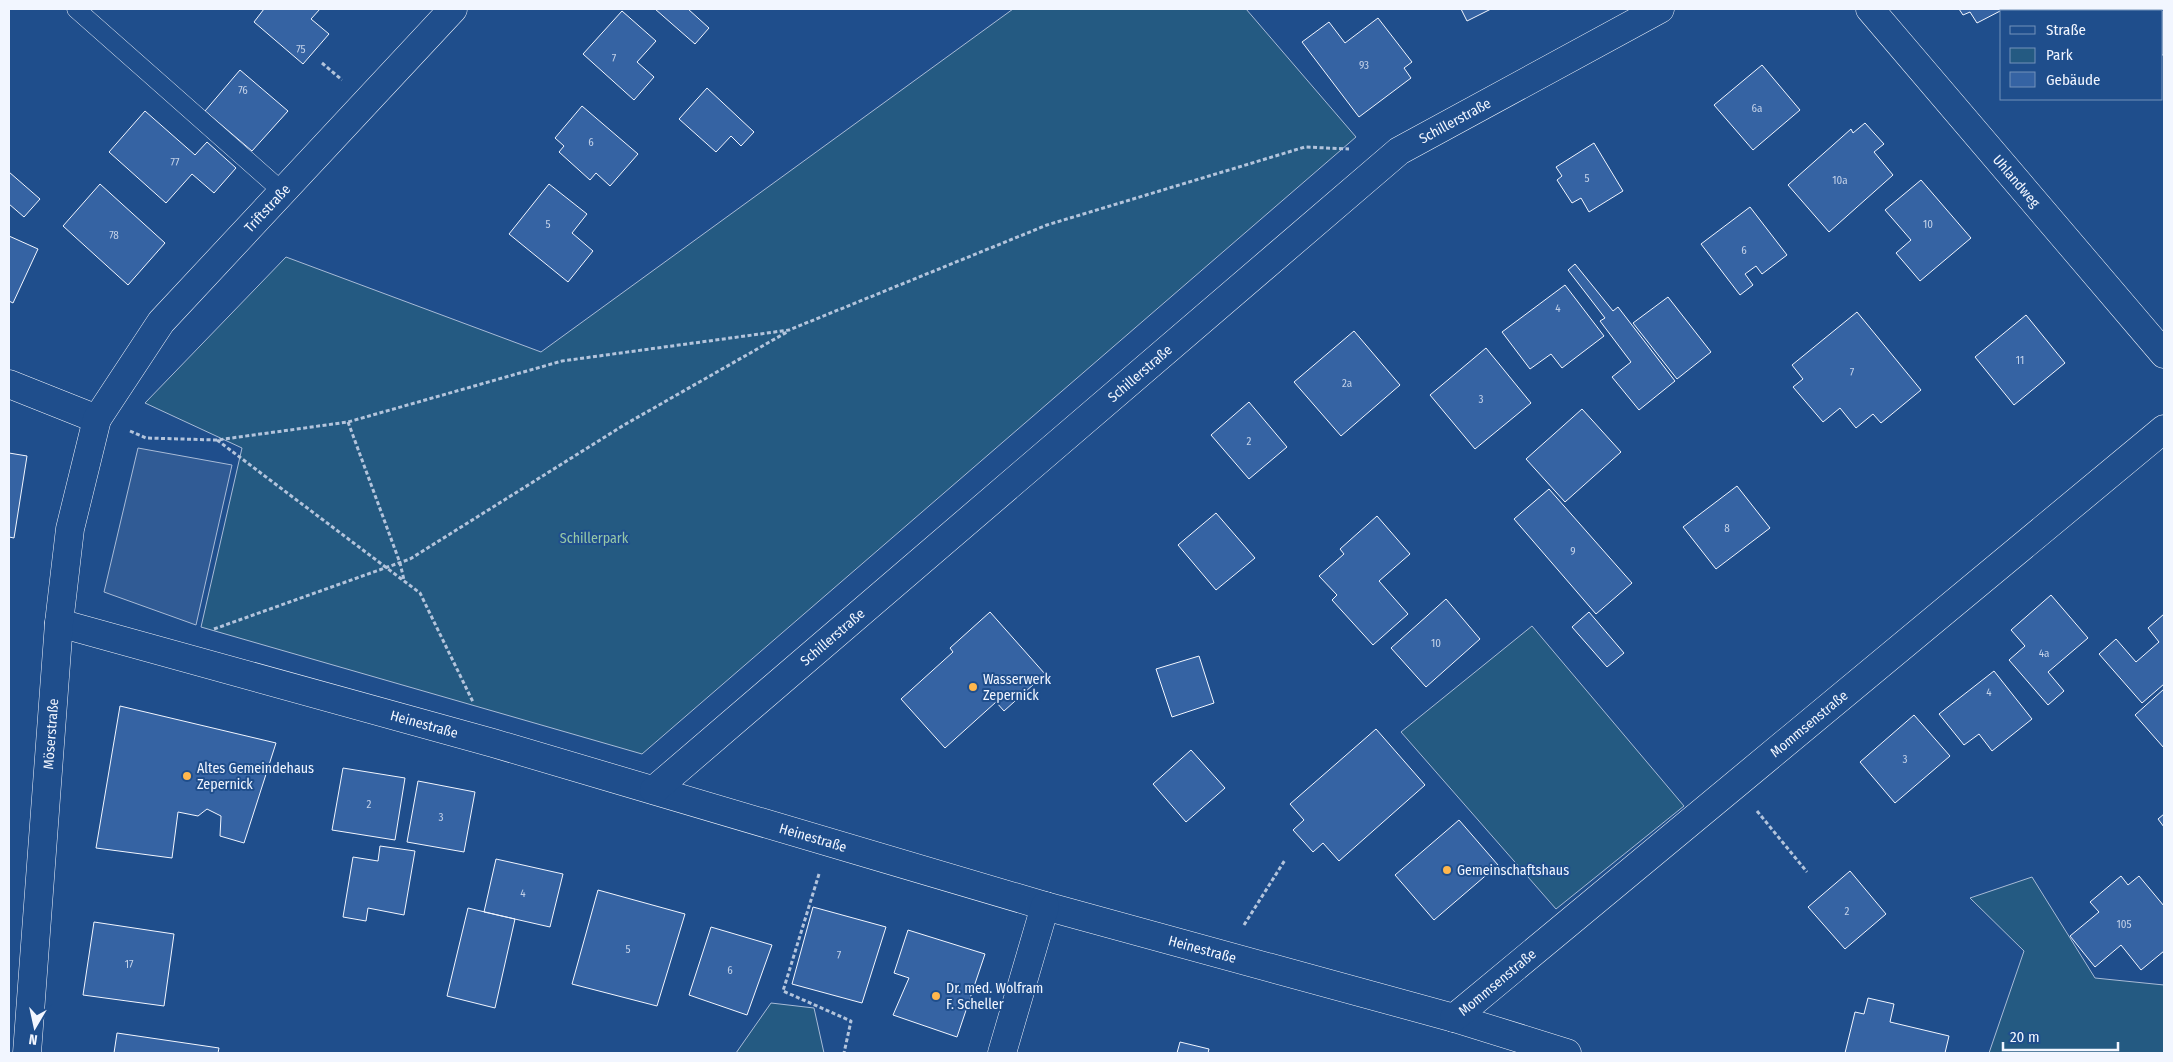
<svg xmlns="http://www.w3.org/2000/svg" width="2173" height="1062" font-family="'Fira Sans Condensed',sans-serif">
<rect width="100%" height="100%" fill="#1f4e8c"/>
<!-- green -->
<path fill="#245a82" stroke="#a8bbd7" d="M1013 9H1246L1356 137 642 754 201 627 242 448 145 403 286 257 541 352Z
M1532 626 1684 806 1556 909 1401 732Z
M2032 877 2095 978 2164 985V1053H1989L2024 951 1970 898Z
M771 1003 814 1008 824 1053H736Z"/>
<!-- parking -->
<path fill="#305b95" stroke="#a8bbd7" d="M138 448 232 465 196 625 104 592Z"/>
<!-- building -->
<path fill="#3563a3" stroke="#f2f6ff" d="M264 9H320L311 19 329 34 303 64 254 22Z
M655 9H688L709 28 695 44Z
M1461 9H1491L1467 21Z
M1959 9H2004L1977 23 1970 12 1963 15Z
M2077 9H2117L2114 11H2079Z
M2117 9H2164V57L2162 54V11H2114Z
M622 11 656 41 637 62 654 77 634 100 583 54Z
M1378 18 1412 62 1404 68 1411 78 1359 117 1302 42 1329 22 1345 43Z
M1762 65 1800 110 1753 150 1714 105Z
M240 70 288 111 252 151 205 111Z
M707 88 754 132 741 146 731 136 716 152 679 119Z
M582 106 638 154 610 186 596 173 590 180 559 152 564 146 555 138Z
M145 111 195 155 207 142 236 168 214 193 192 174 166 203 109 152Z
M1865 123 1884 144 1874 152 1893 175 1829 232 1788 185 1851 129 1853 133Z
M1594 143 1623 191 1589 212 1581 198 1572 203 1557 180 1562 176 1556 167Z
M9 172 40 199 24 217 9 204Z
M1921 180 1971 238 1920 281 1896 253 1911 240 1885 210Z
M100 184 165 243 128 285 63 226Z
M549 184 587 214 572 233 593 251 568 282 509 234Z
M1750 207 1787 255 1762 274 1756 266 1745 274 1753 285 1740 295 1701 244Z
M9 236 38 249 13 303 9 301Z
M1575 264 1613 311 1618 307 1675 381 1639 410 1612 377 1631 362 1600 321 1605 318 1568 270Z
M1565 285 1604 336 1562 368 1551 354 1530 369 1502 332Z
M1668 297 1711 352 1677 379 1633 323Z
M1857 312 1921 390 1881 423 1873 414 1856 428 1840 408 1823 422 1793 387 1803 379 1792 365Z
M2026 315 2065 363 2014 405 1975 357Z
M1354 331 1400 385 1341 436 1294 382Z
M1486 348 1531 403 1475 449 1430 395Z
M1249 402 1287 447 1249 479 1211 435Z
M1582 409 1621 452 1565 502 1526 459Z
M9 453 27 456 14 538 9 537Z
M1737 486 1770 528 1716 569 1683 527Z
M1549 489 1632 583 1596 614 1514 519Z
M1216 513 1255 558 1216 590 1178 545Z
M1377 516 1410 554 1379 581 1408 614 1373 645 1332 600 1337 595 1319 576 1344 554 1340 549Z
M2051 595 2088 638 2048 672 2064 691 2048 705 2009 660 2025 646 2011 630Z
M1446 599 1480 639 1426 687 1391 648Z
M990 612 1045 674 1004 711 996 702 945 748 901 699 953 652 950 648Z
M1589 612 1624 653 1607 667 1572 627Z
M2164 614V684L2142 703 2099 654 2116 639 2136 662 2159 642 2148 628Z
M1199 656 1214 703 1172 717 1156 669Z
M1994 671 2032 719 1992 751 1979 734 1964 745 1939 714Z
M2164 689V748L2135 715Z
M120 706 276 743 244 843 220 836 221 816 207 809 198 816 178 812 172 858 96 848Z
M1914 715 1950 756 1895 803 1860 762Z
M1376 729 1425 785 1339 861 1323 843 1313 852 1293 830 1304 820 1290 804Z
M1191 750 1225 788 1186 822 1153 784Z
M343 768 405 778 395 840 332 830Z
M418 781 475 792 464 852 407 842Z
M2164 814V827L2158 819Z
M1459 820 1498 865 1434 920 1395 875Z
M380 846 415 851 404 915 368 908 366 921 343 917 353 857 378 861Z
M496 859 563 874 550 927 484 912Z
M1850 871 1886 914 1845 949 1808 907Z
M2121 876 2128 885 2139 876 2164 906V951L2141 970 2121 945 2095 967 2070 936 2099 912 2090 902Z
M598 890 685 914 657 1006 572 984Z
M813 907 886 927 862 1003 792 984Z
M468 908 515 919 495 1008 447 996Z
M94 922 174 934 164 1006 83 995Z
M711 927 772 945 747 1015 689 995Z
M908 930 985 954 957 1037 893 1015 909 978 894 973Z
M1868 998 1894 1004 1890 1022 1949 1036 1945 1053H1845L1855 1012 1864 1014Z
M117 1033 219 1048 218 1053H114Z
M1180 1042 1209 1049 1208 1053H1177Z"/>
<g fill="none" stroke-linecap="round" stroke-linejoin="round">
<defs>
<path id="lane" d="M76 9 283 192"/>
<g id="street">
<path id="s1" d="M1870 9 2164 354"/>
<path d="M9 384 97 419"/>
<path id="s2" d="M59 623 493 743 1045 906 1454 1018 1567 1053"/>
<path id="s3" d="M654 790 1399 151 1660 9"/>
<path id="s4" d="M1454 1018 2164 429"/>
<path id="s5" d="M27 1053 59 623 70 529 97 419 161 322 453 9"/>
<path d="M1002 1053 1045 906"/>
</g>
</defs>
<!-- lane casing -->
<use href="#lane" stroke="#f2f6ff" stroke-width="19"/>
<!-- street casing -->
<use href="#street" stroke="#f2f6ff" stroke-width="29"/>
<!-- path -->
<path stroke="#b3c4dc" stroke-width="3" stroke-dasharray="4 2.5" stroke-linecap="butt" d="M322 63 342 80
M348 422 400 563 404 580
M130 431 146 438 217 440 348 422 562 361 789 330 1047 225 1305 147 1349 149
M217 440 420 593 473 702
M214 629 410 559 624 425 787 332
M1757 811 1807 872
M819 874 783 991 851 1021 844 1053
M1244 925 1285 860"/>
<!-- lane -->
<use href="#lane" stroke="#1f4e8c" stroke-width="18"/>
<!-- street -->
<use href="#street" stroke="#1f4e8c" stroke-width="28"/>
</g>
<!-- markers -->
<g fill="#ffb74d" stroke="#1f4e8c" stroke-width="2">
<circle cx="973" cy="687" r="5"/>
<circle cx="187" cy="776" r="5"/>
<circle cx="1447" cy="870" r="5"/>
<circle cx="936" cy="996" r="5"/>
</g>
<g text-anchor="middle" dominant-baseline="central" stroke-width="4" stroke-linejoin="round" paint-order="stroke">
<!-- number labels -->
<g font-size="11" fill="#c3d1e8">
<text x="301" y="49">75</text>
<text x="614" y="58">7</text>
<text x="1364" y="65">93</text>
<text x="243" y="90">76</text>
<text x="1757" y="108">6a</text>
<text x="591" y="142">6</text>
<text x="175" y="162">77</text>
<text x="1587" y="178">5</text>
<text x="1840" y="180">10a</text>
<text x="548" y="224">5</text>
<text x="1928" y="224">10</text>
<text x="114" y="235">78</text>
<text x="1744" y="250">6</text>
<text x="1558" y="308">4</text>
<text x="2020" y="360">11</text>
<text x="1852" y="372">7</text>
<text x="1347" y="383">2a</text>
<text x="1481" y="399">3</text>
<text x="1249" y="441">2</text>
<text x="1727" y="528">8</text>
<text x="1573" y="551">9</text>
<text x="1436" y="643">10</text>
<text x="2044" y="653">4a</text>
<text x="1989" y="692">4</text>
<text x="1905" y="759">3</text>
<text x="369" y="804">2</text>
<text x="441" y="817">3</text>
<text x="523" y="893">4</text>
<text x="1847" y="911">2</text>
<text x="2124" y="924">105</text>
<text x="628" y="949">5</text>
<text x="839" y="955">7</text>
<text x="129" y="964">17</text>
<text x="730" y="970">6</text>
</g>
<!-- street labels -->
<g font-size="14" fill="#f2f6ff" stroke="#1f4e8c">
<text stroke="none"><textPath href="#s3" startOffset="1045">Schillerstraße</textPath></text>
<text stroke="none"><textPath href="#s1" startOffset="226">Uhlandweg</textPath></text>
<text stroke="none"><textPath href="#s5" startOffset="911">Triftstraße</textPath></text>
<text stroke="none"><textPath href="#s3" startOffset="640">Schillerstraße</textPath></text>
<text stroke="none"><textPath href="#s3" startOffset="235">Schillerstraße</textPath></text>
<text stroke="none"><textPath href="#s4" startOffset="461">Mommsenstraße</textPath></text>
<text stroke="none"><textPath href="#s2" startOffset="379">Heinestraße</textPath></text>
<text stroke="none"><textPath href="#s5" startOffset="320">Möserstraße</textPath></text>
<text stroke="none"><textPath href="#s2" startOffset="784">Heinestraße</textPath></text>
<text stroke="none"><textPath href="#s2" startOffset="1189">Heinestraße</textPath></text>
<text stroke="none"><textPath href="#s4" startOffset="56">Mommsenstraße</textPath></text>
</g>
<!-- park labels -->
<g font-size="14" fill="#97c8a6" stroke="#1f4e8c">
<text x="594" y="538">Schillerpark</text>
</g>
<!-- poi labels -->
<g font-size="14" fill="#f2f6ff" stroke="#1f4e8c" text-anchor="start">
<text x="983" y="679">Wasserwerk<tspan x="983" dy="16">Zepernick</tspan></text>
<text x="197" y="768">Altes Gemeindehaus<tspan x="197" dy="16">Zepernick</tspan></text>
<text x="1457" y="870">Gemeinschaftshaus</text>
<text x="946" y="988">Dr. med. Wolfram<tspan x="946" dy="16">F. Scheller</tspan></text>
</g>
</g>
<!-- border -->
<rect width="2173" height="1062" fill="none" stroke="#f2f6ff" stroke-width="20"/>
<!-- legend -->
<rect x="2000" y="10" width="162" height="90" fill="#1f4e8c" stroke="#7391ba"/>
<rect x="2010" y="26" width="25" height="8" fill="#1f4e8c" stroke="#7391ba"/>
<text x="2046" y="35" font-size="15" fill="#f2f6ff">Straße</text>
<rect x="2010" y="48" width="25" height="15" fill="#245a82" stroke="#7391ba"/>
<text x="2046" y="60" font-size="15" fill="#f2f6ff">Park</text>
<rect x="2010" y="72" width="25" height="15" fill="#3563a3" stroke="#7391ba"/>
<text x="2046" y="85" font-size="15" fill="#f2f6ff">Gebäude</text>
<!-- north arrow -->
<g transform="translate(35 1027) rotate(189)" stroke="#1f4e8c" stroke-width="4" paint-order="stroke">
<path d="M0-4L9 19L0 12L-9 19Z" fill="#f2f6ff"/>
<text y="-8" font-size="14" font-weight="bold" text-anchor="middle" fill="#f2f6ff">N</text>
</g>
<!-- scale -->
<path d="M2003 1042v8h115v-8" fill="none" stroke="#f2f6ff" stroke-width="2.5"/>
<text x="2010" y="1042" font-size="15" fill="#f2f6ff" stroke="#1f4e8c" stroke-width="4" paint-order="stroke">20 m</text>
</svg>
